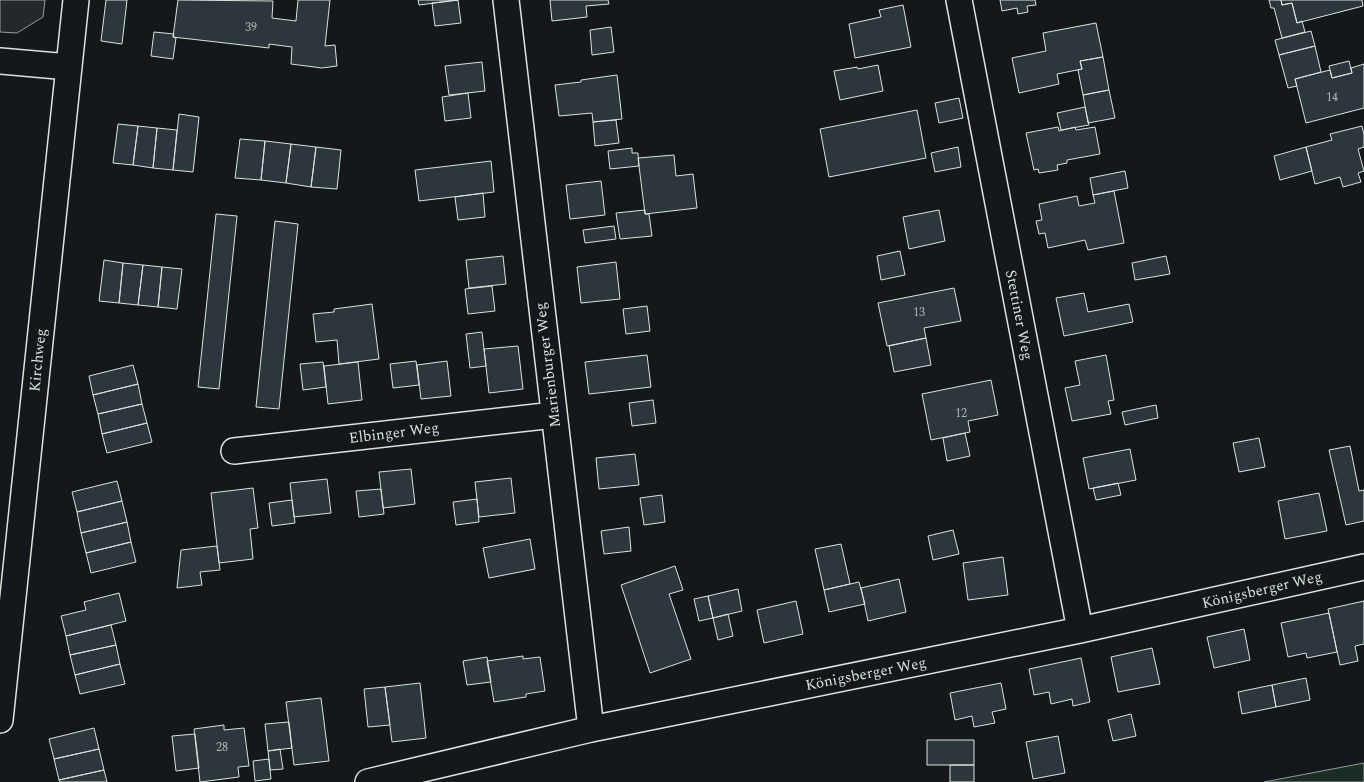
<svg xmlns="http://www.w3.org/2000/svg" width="1364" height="782" font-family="Spectral,serif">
<rect width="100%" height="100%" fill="#14181c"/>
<!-- green -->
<path fill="#1a2d24" stroke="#939e99" d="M1364 763V782H1264Z"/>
<!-- parking -->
<path fill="#24282b" stroke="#939e99" d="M0 0H45L43 17 17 33 0 32Z"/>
<!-- building -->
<path fill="#2c363c" stroke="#d8e6dc" d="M106 0H127L122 44 101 41Z
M178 0 273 1 272 18 296 21 298 0H330L325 46 335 45 337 66 322 68 291 64 292 47 269 44V48L173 37Z
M418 0H458L419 5Z
M458 0 461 23 435 26 432 3Z
M550 0H608L609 4 586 6 587 17 552 21Z
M1000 0H1035L1036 5 1027 6 1028 12 1018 14 1017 8 1002 11Z
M1269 0H1281L1282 5 1292 3 1297 23 1302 21 1305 32 1282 38 1274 8H1271Z
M1281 0H1362L1363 6 1297 23 1292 3 1282 5Z
M903 5 911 47 855 58 849 24 881 17 879 10Z
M1096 23 1103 57 1080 61 1082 69 1057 74 1059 84 1019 93 1012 58 1046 51 1043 33Z
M611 27 614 52 592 55 590 30Z
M1311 31 1315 46 1279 55 1275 40Z
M154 32 174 34 173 37 176 38 173 59 151 56Z
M1315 46 1321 72 1295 79 1297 86 1288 88 1279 55Z
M1103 57 1109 90 1083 95 1078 70 1082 69 1080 61Z
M1349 61 1352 73 1332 78 1329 66Z
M482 62 485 91 449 95 445 66Z
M1364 64V108L1306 123 1295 79 1330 70 1332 78 1352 73 1351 68Z
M878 65 883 91 840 100 834 71 857 67 858 69Z
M617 75 622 119 593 122 592 113 559 116 555 85 581 82V80L588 79Z
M1109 90 1115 118 1088 123 1083 95Z
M468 93 471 118 445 121 442 97Z
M959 98 963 118 939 123 935 103Z
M1085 107 1089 125 1061 130 1057 113Z
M917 110 926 158 829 177 820 129Z
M179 114 199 117 193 172 173 170Z
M616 120 619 143 595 146 593 122Z
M118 124 138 126 133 165 113 163Z
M138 126 157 128 153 168 133 165Z
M1362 126 1364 135V147L1358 149 1364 171 1358 173 1361 182 1343 187 1340 177 1315 184 1306 147 1332 140 1330 134Z
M1058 127 1059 131 1075 127 1076 130 1095 127 1100 154 1067 160V163L1057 165 1058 170 1039 173 1038 169 1034 170 1026 133Z
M157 128 177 130 173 170 153 168Z
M240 139 265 141 261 180 235 178Z
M265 141 291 144 286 183 261 180Z
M291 144 316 147 311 187 286 183Z
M316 147 341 150 337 189 311 187Z
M958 147 961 167 935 172 931 153Z
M1306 147 1312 171 1280 180 1274 156Z
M632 148V153H638L639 166 610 169 608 151Z
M674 155 676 176 693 174 697 208 645 214 638 158Z
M491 161 494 192 419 201 415 170Z
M1125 171 1128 188 1093 195 1090 178Z
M601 181 605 215 570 219 566 185Z
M1114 191 1124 243 1088 250 1085 240 1048 248 1045 233 1039 234 1036 221 1042 220 1039 204 1077 196 1079 206 1095 203 1093 195Z
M483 193 485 217 458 220 455 197Z
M645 210V214H649L652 236 620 239 616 213Z
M939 210 945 241 909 249 903 217Z
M216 214 237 216 219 389 198 387Z
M275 221 298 224 279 409 256 407Z
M614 226 616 239 585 243 583 230Z
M900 251 905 275 881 280 877 256Z
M503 256 506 284 469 288 466 260Z
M1166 256 1170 274 1135 280 1132 263Z
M104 260 123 263 119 303 99 301Z
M616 262 620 299 581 303 577 267Z
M123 263 143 265 138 305 119 303Z
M143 265 162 267 158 307 138 305Z
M162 267 182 269 177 309 158 307Z
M492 286 495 311 468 314 465 289Z
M954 288 961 321 924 328 926 338 887 346 878 303Z
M1084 293 1088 312 1129 304 1133 322 1064 336 1056 298Z
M372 304 379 359 339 364 337 340 316 342 313 314 334 312V309Z
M647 306 650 331 626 334 623 309Z
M482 332 486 366 470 368 466 334Z
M926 338 931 365 894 372 889 346Z
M518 346 523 389 489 393 484 349Z
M647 355 651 387 589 394 585 362Z
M1106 355 1114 400 1108 401 1111 414 1072 421 1065 388 1080 385 1075 361Z
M416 361 419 385 393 388 390 364Z
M447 361 451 396 421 399 417 365Z
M323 362 326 387 303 390 300 364Z
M358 362 362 400 328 404 324 366Z
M133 365 138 384 93 395 89 376Z
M991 380 998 415 968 421 970 432 931 440 922 394Z
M138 384 142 404 98 414 93 395Z
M653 400 656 423 632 426 629 403Z
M142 404 147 423 102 434 98 414Z
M1156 405 1158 418 1125 425 1122 412Z
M147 423 152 442 107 453 102 434Z
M965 433 970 456 947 461 943 438Z
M1259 438 1265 467 1239 472 1233 443Z
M1350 446 1359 491 1364 490V521L1346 525 1329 450Z
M1130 449 1136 480 1089 489 1083 458Z
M635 454 639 485 599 489 596 458Z
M411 469 415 504 383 508 379 472Z
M511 478 515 513 479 517 475 482Z
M327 479 331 513 294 517 290 483Z
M117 481 122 501 77 512 72 492Z
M1118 483 1121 495 1096 500 1093 488Z
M253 488 258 528 250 529 253 559 219 563 211 493Z
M381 489 384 514 359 517 356 491Z
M1319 493 1327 531 1285 539 1278 501Z
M662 495 665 522 644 525 640 498Z
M477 499 479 522 456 525 453 502Z
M292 500 295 523 272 526 269 503Z
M122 501 127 522 81 533 77 512Z
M127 522 131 542 86 553 81 533Z
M629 527 631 551 604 554 601 531Z
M953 530 959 554 933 560 928 536Z
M530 539 535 569 489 578 483 548Z
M131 542 136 562 91 573 86 553Z
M841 544 850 584 824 590 815 549Z
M217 546 220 570 200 572 202 585 177 588 181 550Z
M1003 557 1008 595 968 600 963 563Z
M675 566 683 590 669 594 691 659 650 673 621 585Z
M899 579 906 612 868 621 861 588Z
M859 582 865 604 829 612 824 590Z
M738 589 742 611 713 618 708 596Z
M119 593 126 621 66 636 61 616 86 610 84 602Z
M708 596 713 618 699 621 694 599Z
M796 601 803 634 764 643 757 610Z
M1364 601V644L1355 646 1358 661 1340 665 1328 609Z
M1329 613 1337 652 1307 658 1306 653 1288 657 1281 623Z
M728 614 733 636 718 640 713 618Z
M111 625 116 645 70 655 66 636Z
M1244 629 1250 660 1214 668 1207 637Z
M116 645 120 664 75 675 70 655Z
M1152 648 1160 684 1118 692 1111 657Z
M523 656V659L540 657 545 691 526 694V697L494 702 487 661Z
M487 657 491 682 467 685 463 661Z
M1081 658 1090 702 1073 706 1072 699 1051 704 1049 692 1034 695 1029 669Z
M120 664 125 684 80 694 75 675Z
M1306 678 1310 700 1276 707 1272 685Z
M420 683 426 738 392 742 385 687Z
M1001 683 1006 709 992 712 995 723 974 727 972 716 955 720 950 693Z
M1272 685 1276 707 1242 714 1238 692Z
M385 687 390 725 368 727 364 689Z
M321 698 329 761 294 765 286 702Z
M1131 714 1136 736 1113 741 1108 720Z
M289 722 292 748 268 751 265 724Z
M224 725V730L244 728 249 766 238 767 239 777 200 782 194 729Z
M94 728 99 749 54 759 49 739Z
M195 734 199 768 176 771 172 736Z
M1058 736 1065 773 1033 779 1026 742Z
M927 740H974V765H927Z
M99 749 104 770 59 780 54 759Z
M280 749 283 769 270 770 268 751Z
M269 759 271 779 255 781 253 761Z
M950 765H974V782H950Z
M104 770 107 782H60L59 780Z"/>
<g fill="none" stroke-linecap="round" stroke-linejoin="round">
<defs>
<path id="street" d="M506 0 591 729
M959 0 1080 630
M0 61 69 67
M234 451 554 415
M0 720 76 0
M368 782 591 729 1080 630 1364 567"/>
</defs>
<!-- street casing -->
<use href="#street" stroke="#d8e6dc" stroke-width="28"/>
<!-- street -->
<use href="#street" stroke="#14181c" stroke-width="25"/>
</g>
<g text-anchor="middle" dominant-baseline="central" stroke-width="4" stroke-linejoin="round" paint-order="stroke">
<!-- number labels -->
<g font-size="12" fill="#adbab4">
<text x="251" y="27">39</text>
<text x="1332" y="97">14</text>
<text x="919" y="312">13</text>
<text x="961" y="413">12</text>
<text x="222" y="747">28</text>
</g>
<!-- street labels -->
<g font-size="15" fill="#d8e6dc" stroke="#14181c">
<text transform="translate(1019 315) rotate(79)">Stettiner Weg</text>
<text transform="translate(38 360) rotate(-84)">Kirchweg</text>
<text transform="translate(548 365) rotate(-97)">Marienburger Weg</text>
<text transform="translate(394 433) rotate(-7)">Elbinger Weg</text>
<text transform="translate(1262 590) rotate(-13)">Königsberger Weg</text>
<text transform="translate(866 674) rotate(-11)">Königsberger Weg</text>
</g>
</g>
</svg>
